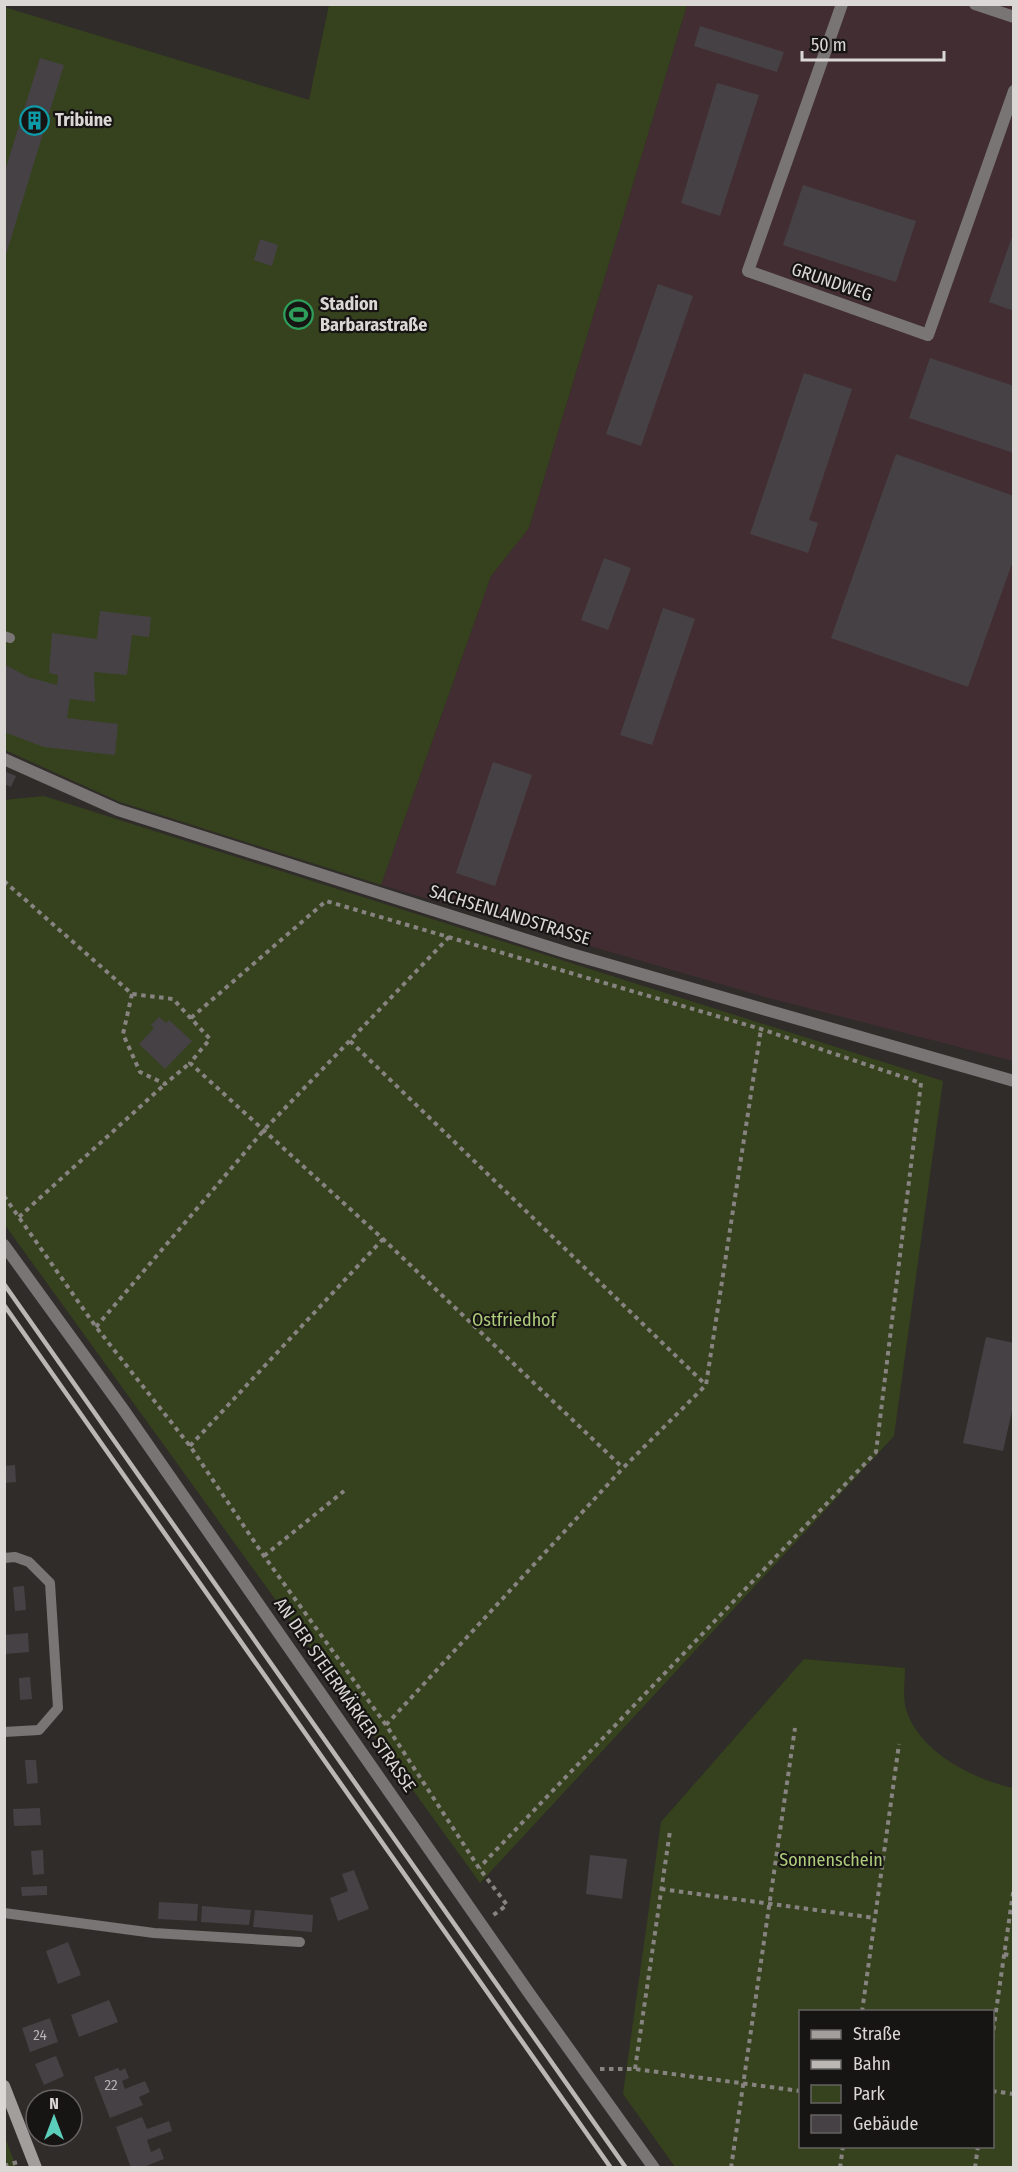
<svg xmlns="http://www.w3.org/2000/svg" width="1018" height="2172" font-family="'Fira Sans Condensed',sans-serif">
<rect width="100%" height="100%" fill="#302c29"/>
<!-- industrial -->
<path fill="#422e32" d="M687 5H1013V1061L765 997 381 885 491 576 529 528Z"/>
<!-- green -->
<path fill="#35421d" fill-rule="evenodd" d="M329 5H687L529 528 491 576 381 885 120 802 5 750 4 7 309 100Z
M44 796 943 1081 894 1436 480 1883 5 1225 4 800Z
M804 1659 905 1668C905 1679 903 1693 905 1705 915 1750 972 1779 1013 1788V2167H675L623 2094 661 1822ZM800 2012H992V2146H800Z
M4 2137H5L16 2167H5Z"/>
<!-- building -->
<path fill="#464145" d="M700 26 784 52 777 72 694 46Z
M40 58 64 65 4 261V174Z
M717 83 759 95 720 216 681 203Z
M803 185 916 221 896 282 783 245Z
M1013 234H1014V311L989 302Z
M260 239 278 245 272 266 254 260Z
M658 284 693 296 641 446 606 434Z
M930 358 1014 386V453L909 418Z
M804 373 852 389 809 520 818 523 808 553 750 534Z
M896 454 1014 496V558L968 687 831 638Z
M604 558 631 568 608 630 581 620Z
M663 608 695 619 652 745 620 735Z
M100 611 151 617 149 637 132 635 127 675 94 672 95 702 70 699 67 718 118 724 115 755 44 747 4 732V664L28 677 57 685 58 675 49 673 52 633 97 639Z
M493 762 532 775 495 886 456 873Z
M4 771 16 776 11 787 4 784Z
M159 1017 166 1023 169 1020 192 1041 165 1069 139 1044 154 1028 151 1025Z
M986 1337 1014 1343V1402L1003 1451 963 1443Z
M15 1465 16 1482 4 1483V1466Z
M24 1586 26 1610 15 1611 13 1587Z
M28 1633 29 1652 5 1654 4 1635Z
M30 1677 32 1699 20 1700 19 1678Z
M25 1760H36L38 1783 27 1784Z
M40 1808 41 1825 14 1826 13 1809Z
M43 1850 44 1874 33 1875 31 1851Z
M590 1855 627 1859 622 1899 586 1894Z
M354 1870 369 1909 338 1921 330 1898 348 1891 342 1874Z
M47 1886V1895L22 1896 21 1887Z
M159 1902 198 1904 197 1921 158 1919Z
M202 1906 251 1910 249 1925 201 1922Z
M255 1910 313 1915 312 1932 253 1927Z
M68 1942 81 1975 58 1984 46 1951Z
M109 2000 118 2022 79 2037 71 2015Z
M50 2018 58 2042 30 2052 22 2028Z
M56 2056 64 2076 44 2085 35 2064Z
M118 2068 120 2071 125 2068 129 2078 122 2081 125 2089 145 2081 150 2092 139 2097 143 2105 110 2118 94 2077Z
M142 2117 147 2129 169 2121 172 2131 147 2140 151 2152 160 2148 164 2159 141 2168H131L116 2127Z"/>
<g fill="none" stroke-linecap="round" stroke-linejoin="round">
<!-- path -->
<path stroke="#878381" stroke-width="4" stroke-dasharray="4.5 4.5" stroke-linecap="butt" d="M4 881 132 994 173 999 210 1039 190 1063 383 1239 623 1468
M132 994 123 1034 140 1072 165 1084 190 1063
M191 1018 326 901 761 1029 921 1083 876 1452 479 1868
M350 1041 706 1385
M4 1196 96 1327 190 1446 264 1556 386 1725 479 1868 507 1905 492 1916
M19 1217 165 1084
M96 1327 264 1130 449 937
M190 1446 383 1239
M264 1556 344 1491
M386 1725 623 1468 706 1385 761 1029
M661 1889 875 1918
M1004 1954 1014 1956
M862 2012 899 1744
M992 2039 1014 1886
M600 2069H635L800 2091
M635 2069 670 1831
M992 2091 1014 2094
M4 2166 18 2162
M731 2168 795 1728
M840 2168 843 2146
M975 2168 978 2146"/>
<!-- lane -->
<path stroke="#787574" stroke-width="10" d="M4 636 10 638
M4 1558 15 1557 29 1562 50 1583 58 1708 39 1730 4 1732
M4 1913 154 1933 300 1942"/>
<!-- street -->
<path stroke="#787574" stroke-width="12" d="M842 4 748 271 928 335 1014 91
M975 4 1014 17
M4 759 118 810 568 953 1014 1081
M4 1245 123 1409 529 1993 654 2168"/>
<!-- secondary -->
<path stroke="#a29e9c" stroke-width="12" d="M4 2086 36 2168"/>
<!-- rail -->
<path stroke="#bab7b5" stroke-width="4.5" d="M4 1284 626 2168
M4 1305 611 2168"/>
</g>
<!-- icons -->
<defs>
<symbol id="building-ring" viewBox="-11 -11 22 22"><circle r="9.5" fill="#171513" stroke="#0f9aa8" stroke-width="1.5"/><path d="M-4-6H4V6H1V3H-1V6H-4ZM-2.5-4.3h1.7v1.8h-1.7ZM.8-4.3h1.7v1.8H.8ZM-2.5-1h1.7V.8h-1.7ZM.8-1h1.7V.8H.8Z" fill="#0f9aa8"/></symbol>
<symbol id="stadium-ring" viewBox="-11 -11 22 22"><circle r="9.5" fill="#171513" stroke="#2e9e5b" stroke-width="1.5"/><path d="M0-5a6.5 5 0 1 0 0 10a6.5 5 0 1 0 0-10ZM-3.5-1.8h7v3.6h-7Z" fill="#2e9e5b"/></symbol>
</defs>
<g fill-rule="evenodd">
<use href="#building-ring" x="18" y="104" width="33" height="33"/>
<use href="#stadium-ring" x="282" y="298" width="33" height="33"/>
</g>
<g text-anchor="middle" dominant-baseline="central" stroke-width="4.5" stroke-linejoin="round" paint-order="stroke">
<!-- number labels -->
<g font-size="15" fill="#b5b2b1">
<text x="40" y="2035">24</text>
<text x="111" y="2085">22</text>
</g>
<!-- poi labels -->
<g font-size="18" font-weight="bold" fill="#dad7d5" stroke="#171513" text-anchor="start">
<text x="55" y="120">Tribüne</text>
<text x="320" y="304">Stadion<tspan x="320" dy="21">Barbarastraße</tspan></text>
</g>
<!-- street labels -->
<g font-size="18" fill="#dad7d5" stroke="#171513">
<text transform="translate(832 282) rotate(19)">GRUNDWEG</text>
<text transform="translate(510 915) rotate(17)">SACHSENLANDSTRASSE</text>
<text transform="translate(345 1695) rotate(55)">AN DER STEIERMÄRKER STRASSE</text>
</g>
<!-- park labels -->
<g font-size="18" fill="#adcb7b" stroke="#171513">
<text x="514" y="1320">Ostfriedhof</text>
<text x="831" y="1860">Sonnenschein</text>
</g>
</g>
<!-- border -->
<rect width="1018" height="2172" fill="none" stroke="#dad7d5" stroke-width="12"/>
<!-- legend -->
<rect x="799" y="2010" width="195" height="138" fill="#171513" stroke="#656361" stroke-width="1.5"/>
<rect x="811" y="2030" width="30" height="9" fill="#a29e9c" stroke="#656361" stroke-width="1.5"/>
<text x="853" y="2040" font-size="18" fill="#dad7d5">Straße</text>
<rect x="811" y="2060" width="30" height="9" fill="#bab7b5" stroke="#656361" stroke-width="1.5"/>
<text x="853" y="2070" font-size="18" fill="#dad7d5">Bahn</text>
<rect x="811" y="2085" width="30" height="18" fill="#35421d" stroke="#656361" stroke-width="1.5"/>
<text x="853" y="2100" font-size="18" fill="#dad7d5">Park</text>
<rect x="811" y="2115" width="30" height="18" fill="#464145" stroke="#656361" stroke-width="1.5"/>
<text x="853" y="2130" font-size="18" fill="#dad7d5">Gebäude</text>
<!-- north arrow -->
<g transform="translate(54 2118)"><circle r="28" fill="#171513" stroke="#656361" stroke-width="1.5"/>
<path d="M0-4.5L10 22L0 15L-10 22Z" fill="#5bcebc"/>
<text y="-9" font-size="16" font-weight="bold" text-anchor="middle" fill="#dad7d5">N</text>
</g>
<!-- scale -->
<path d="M802 51v9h142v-9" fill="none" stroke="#dad7d5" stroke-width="3"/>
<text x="811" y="51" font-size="18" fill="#dad7d5" stroke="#171513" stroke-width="4.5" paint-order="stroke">50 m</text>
</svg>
